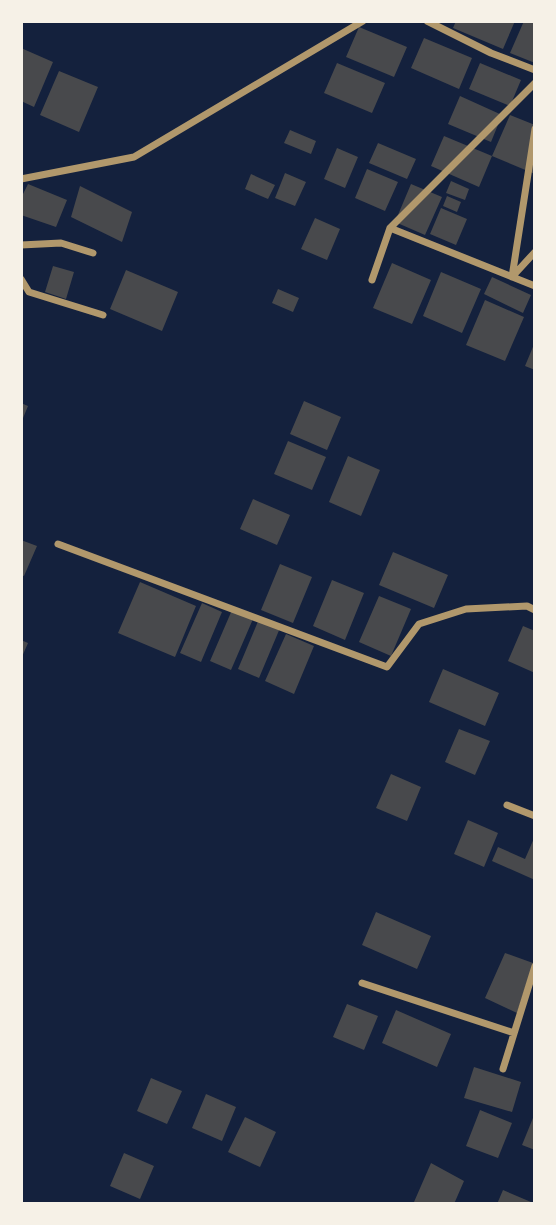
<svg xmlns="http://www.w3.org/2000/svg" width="556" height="1225" font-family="Figtree,sans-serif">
<rect width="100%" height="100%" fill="#14213d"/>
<!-- building -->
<path fill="#48494c" d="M456 21H515L503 49 453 28Z
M524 21H535V63L510 53Z
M359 27 407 47 394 77 346 57Z
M424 38 472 58 459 89 411 68Z
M21 48 53 62 34 107 21 101Z
M337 63 385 83 372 113 324 93Z
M480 63 521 80 510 106 469 89Z
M59 71 98 87 79 132 40 115Z
M460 96 502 115 491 142 448 124Z
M510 115 535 125V174L492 156Z
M290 130 316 141 311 154 284 143Z
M444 136 492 156 479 187 431 166Z
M378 143 416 159 407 179 369 163Z
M337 148 358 157 345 188 324 179Z
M367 169 398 182 385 211 355 198Z
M285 173 306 182 295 206 275 198Z
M251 174 275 185 268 199 245 189Z
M451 181 469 189 465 200 446 193Z
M28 184 67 200 56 227 21 215V198Z
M411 184 442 197 425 235 395 222Z
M80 186 132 212 122 242 71 217Z
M447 196 461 202 457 212 443 206Z
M441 208 467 219 456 245 430 234Z
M315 218 340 229 327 260 301 249Z
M392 263 431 280 412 324 373 308Z
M53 266 74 272 66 299 45 292Z
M126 270 178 292 162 331 110 309Z
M441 272 481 289 462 333 423 316Z
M492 277 531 295 523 313 484 294Z
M278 289 299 298 293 312 272 303Z
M485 300 524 317 505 361 466 345Z
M535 342V370L525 366Z
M304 401 341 417 327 450 290 434Z
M21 403 28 406 21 423Z
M288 441 326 457 312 490 274 474Z
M348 456 380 470 361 516 329 502Z
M253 499 290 515 277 545 240 529Z
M21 540 37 546 24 576 21 575Z
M393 552 448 575 434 608 379 585Z
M280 564 312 577 293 623 261 610Z
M332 580 364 593 345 640 313 626Z
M140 582 196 606 175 657 118 633Z
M379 596 411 609 391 656 359 642Z
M202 603 222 612 201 662 180 653Z
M232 610 253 619 231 670 210 661Z
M259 619 280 628 259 678 238 669Z
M523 626 535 631V673L508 661Z
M286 634 314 646 294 694 265 681Z
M21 640 28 643 21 659Z
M443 669 499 693 485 726 429 702Z
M459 729 490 741 475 775 445 762Z
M391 774 421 787 407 821 376 808Z
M468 820 498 833 484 867 454 854Z
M535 836V880L492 861 498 847 525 859Z
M376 912 431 936 417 969 362 945Z
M505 953 533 963 517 1013 485 998Z
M347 1004 378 1016 364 1050 333 1037Z
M396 1010 451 1034 437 1067 382 1043Z
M474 1067 521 1082 512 1112 464 1098Z
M151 1078 182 1091 167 1124 137 1111Z
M206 1094 236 1107 222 1141 192 1128Z
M480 1110 512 1123 498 1158 466 1146Z
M535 1113V1150L522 1145Z
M245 1117 276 1132 260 1167 228 1152Z
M124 1153 154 1166 140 1199 110 1186Z
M431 1163 464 1181 454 1204 414 1202Z
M503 1190 531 1202 530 1204H497Z"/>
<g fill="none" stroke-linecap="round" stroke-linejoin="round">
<!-- minor -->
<path stroke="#b1986c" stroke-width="7" d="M427 21 491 53 535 70
M535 129 512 277 535 252
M21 179 134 157 363 21
M390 228 535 83
M21 245 61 243 93 253
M21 279 29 292 103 315
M372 280 390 228 535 286
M58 544 387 667 419 624 466 609 527 606 535 610
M507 805 535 816
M362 983 514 1033
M503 1069 535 966"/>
</g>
<!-- border -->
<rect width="556" height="1225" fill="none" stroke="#f6f1e7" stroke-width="46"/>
</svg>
